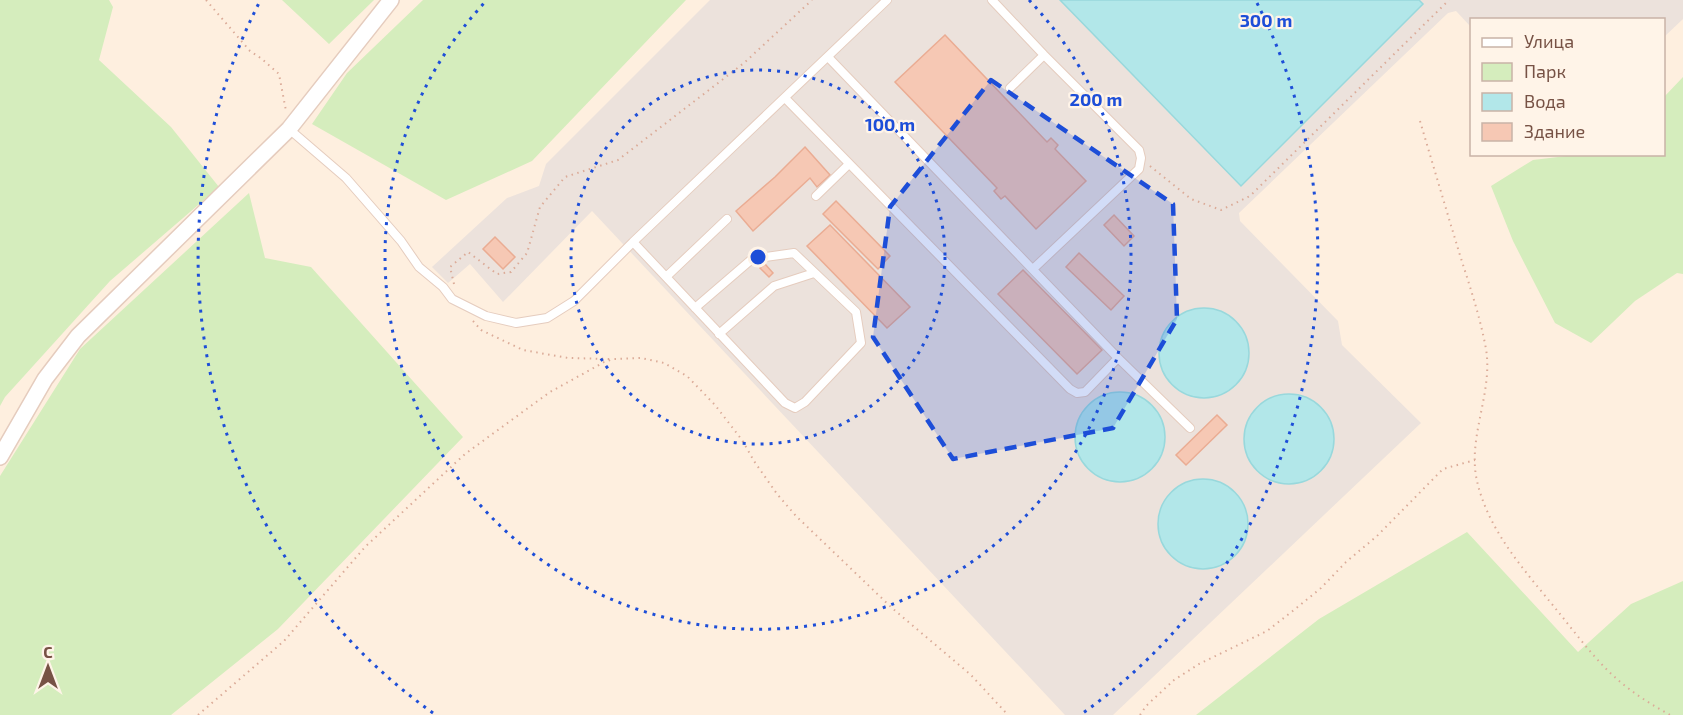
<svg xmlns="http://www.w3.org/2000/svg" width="1683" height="715" font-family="'Exo 2',sans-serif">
<rect width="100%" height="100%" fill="#feefdf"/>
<!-- industrial -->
<path fill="#ece2dc" d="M710 0H1683V19L1664 37V20H1472L1471 27 1456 11 1448 13 1239 213 1240 221 1338 321 1342 345 1421 423 1113 715H1065L592 211 503 302 470 264 448 283 432 267 507 198 539 186 546 164Z"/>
<!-- green -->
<path fill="#d5edbd" d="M0 0H109L113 7 99 60 171 127 219 187 110 281 5 397 0 406Z
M282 0H374L329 44Z
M423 0H686L532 161 446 200 312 124 347 73Z
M1683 77V274L1677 273 1635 301 1591 343 1555 323 1513 241 1491 186 1533 160 1583 154H1664V97Z
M249 193 265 258 311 267 463 437 278 629 171 715H0V476L80 349Z
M1467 532 1578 652 1631 604 1683 581V715H1196L1319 619Z"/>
<!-- water -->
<path fill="#b2e7e9" stroke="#98d8dc" stroke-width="1.5" d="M1060 0H1419L1423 4 1241 186Z
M1159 353a45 45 0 1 1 90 0a45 45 0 1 1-90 0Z
M1075 437a45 45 0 1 1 90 0a45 45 0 1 1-90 0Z
M1244 439a45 45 0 1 1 90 0a45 45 0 1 1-90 0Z
M1158 524a45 45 0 1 1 90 0a45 45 0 1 1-90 0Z"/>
<!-- building -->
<path fill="#f6c8b4" stroke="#eaac93" stroke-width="1.5" d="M945 35 1047 142 1051 138 1058 145 1055 149 1086 181 1036 229 1005 196 1001 199 994 191 997 188 895 82Z
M805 147 830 175 817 187 810 178 753 231 736 211 775 177Z
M836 201 890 256 878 269 823 214Z
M1114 215 1134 236 1124 246 1104 225Z
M830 225 910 307 887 328 807 246Z
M495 237 515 257 503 269 483 249Z
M1079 253 1124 296 1111 310 1066 267Z
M765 264 773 273 769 277 760 268Z
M1023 270 1102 350 1077 374 998 294Z
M1217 415 1227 425 1186 465 1176 455Z"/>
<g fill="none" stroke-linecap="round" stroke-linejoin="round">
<defs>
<path id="service" d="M992 0 1044 55 1139 150 1141 158 1139 169 1033 269
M828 57 1118 358 1190 428
M1010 88 1044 55
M785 98 1070 389 1077 393 1085 392 1118 358
M289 129 346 178 401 241 419 267 443 287 452 299 486 316 516 323 547 318 574 301 633 242
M816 196 849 164
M666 277 727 219
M695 308 752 259 794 253 856 312 861 343 805 402 795 408 785 403C735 350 684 296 633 242L887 0
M719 334 774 286 814 273"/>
<path id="minor" d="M0 457 45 379 78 336 289 129 391 0"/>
</defs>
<!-- service casing -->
<use href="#service" stroke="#e5ccbe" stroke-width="10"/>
<!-- minor casing -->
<use href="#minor" stroke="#e5ccbe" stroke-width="18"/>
<!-- path -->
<path stroke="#dbab98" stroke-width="2" stroke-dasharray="1.5 4.5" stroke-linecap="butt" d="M206 0 250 51 262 59 279 74 286 111
M1420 121C1433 165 1446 209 1459 252 1469 284 1480 316 1486 349 1493 391 1469 434 1476 476 1486 530 1527 573 1560 614 1580 639 1600 666 1624 685 1639 697 1654 706 1670 715
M1150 166 1191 199 1221 210 1250 196 1449 0
M454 284 450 267 468 252 497 274 511 272 527 253 540 207 565 177 618 160 744 63 812 0
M473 321 481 330 523 350 568 358 611 359
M198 715 284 641 365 547 465 454 550 392 590 370 604 362 614 359 641 358 664 363 687 376 715 405 742 440 754 461 777 494 796 516 892 608 971 675 1008 715
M1140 715 1146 706 1174 680 1199 664 1267 631 1294 610 1321 588 1346 562 1377 536 1443 469 1475 460"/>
<!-- service -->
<use href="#service" stroke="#fff" stroke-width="8"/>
<!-- minor -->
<use href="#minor" stroke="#fff" stroke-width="15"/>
</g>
<!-- marked area -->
<path fill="#1d4ed8" fill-opacity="0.2" stroke="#1d4ed8" stroke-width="4.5" stroke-dasharray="12 8" stroke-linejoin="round" d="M991 80 1173 204 1177 319 1113 428 953 459 873 337 890 207Z"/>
<!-- distance rings -->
<g fill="none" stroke="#1d4ed8" stroke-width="3" stroke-dasharray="3 6">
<circle cx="758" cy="257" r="187"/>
<path d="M1029 0A373 373 0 1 1 487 0"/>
<path d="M433 713A560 560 0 0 1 259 3M1257 3A560 560 0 0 1 1083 713"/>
</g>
<circle cx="758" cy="257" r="9" fill="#1d4ed8" stroke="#fff4e8" stroke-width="3"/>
<g font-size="18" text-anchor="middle" font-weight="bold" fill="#1d4ed8" stroke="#fff4e8" stroke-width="4.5" stroke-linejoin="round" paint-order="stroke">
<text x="1266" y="27">300 m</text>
<text x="1096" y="106">200 m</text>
<text x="890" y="131">100 m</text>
</g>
<!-- legend -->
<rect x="1470" y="18" width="195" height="138" fill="#fff4e8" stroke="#c9b3a7" stroke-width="1.5"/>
<rect x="1482" y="38" width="30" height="9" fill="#ffffff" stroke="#c9b3a7" stroke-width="1.5"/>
<text x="1524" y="48" font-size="18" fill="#775245">Улица</text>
<rect x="1482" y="63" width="30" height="18" fill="#d5edbd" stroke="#c9b3a7" stroke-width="1.5"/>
<text x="1524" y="78" font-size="18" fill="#775245">Парк</text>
<rect x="1482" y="93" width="30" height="18" fill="#b2e7e9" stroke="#c9b3a7" stroke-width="1.5"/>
<text x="1524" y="108" font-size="18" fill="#775245">Вода</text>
<rect x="1482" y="123" width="30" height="18" fill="#f6c8b4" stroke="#c9b3a7" stroke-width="1.5"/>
<text x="1524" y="138" font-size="18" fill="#775245">Здание</text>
<!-- north arrow -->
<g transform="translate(48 667)" stroke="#fff4e8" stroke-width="4.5" paint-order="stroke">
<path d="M0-4.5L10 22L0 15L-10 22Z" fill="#775245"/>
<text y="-9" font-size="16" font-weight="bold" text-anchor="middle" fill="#775245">С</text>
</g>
</svg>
